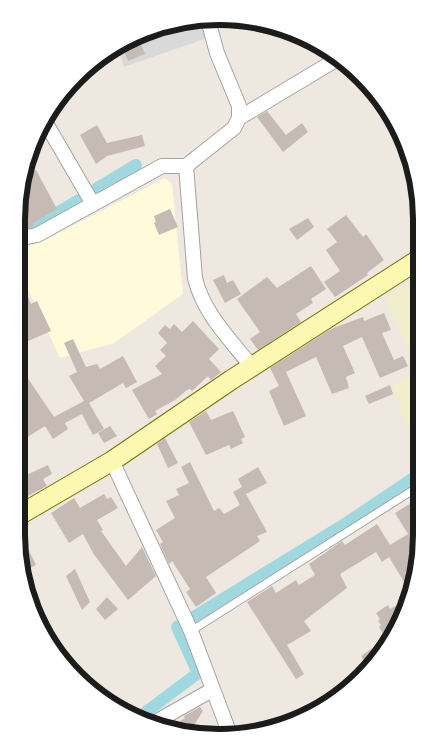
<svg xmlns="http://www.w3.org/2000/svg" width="438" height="754" font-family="'Open Sans',sans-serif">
<rect width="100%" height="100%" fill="#eee8e1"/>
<!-- residential -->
<path fill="#dad9d9" d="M179 20H201L207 38 124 67 117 46Z"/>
<!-- education -->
<path fill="#fffbda" d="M165 178 172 184 183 294 114 343 60 358 17 266V250L39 243Z"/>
<!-- farmland -->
<path fill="#efedcb" d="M421 275V459L391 386 418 371 384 298Z"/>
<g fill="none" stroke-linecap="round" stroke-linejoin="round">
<!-- canal -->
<path stroke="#9fd8df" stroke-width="12" d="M96 189 136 165
M17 232 33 227 79 200
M192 618 348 522 421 473
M138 718 198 673 177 627 184 623"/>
</g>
<!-- building -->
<path fill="#c6bab4" d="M138 37 145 54 128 61 121 44Z
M267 111 286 135 302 123 308 132 283 152 257 117Z
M97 125 107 143 142 135 145 146 107 156 96 164 80 135Z
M36 170 57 209 33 223 34 225 29 228 17 230V205L22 178Z
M170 209 178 227 159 235 154 223 156 222 154 216Z
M346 215 363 237 366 234 384 260 367 273 368 275 335 297 324 282 340 271 326 250 337 242 327 229Z
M308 218 314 227 297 240 289 229Z
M311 266 326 289 311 299 313 303 296 314 301 322 258 350 250 339 260 332 237 299 267 277 277 288Z
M17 271 31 304 37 301 51 331 17 346Z
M224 275 227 283 233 280 241 294 225 303 213 280Z
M384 313 391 330 382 333 394 360 403 356 408 366 380 378 362 337 343 346 355 373 346 377 349 388 332 394 316 357 286 372 306 416 284 426 269 391 279 386 270 368 331 329 363 317 364 321Z
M193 321 219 349 209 359 221 372 211 380 208 376 192 391 190 389 187 390 175 400 155 411 157 414 149 419 132 390 162 374 155 366 166 356 160 350 167 343 158 333 165 325 170 329 174 324 182 332Z
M73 339 86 367 97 364 100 369 123 356 137 382 126 388 123 383 89 403 104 429 93 435 82 414 65 423 68 429 53 439 45 426 26 438 16 423V384L27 377 54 417 84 401 69 376 77 372 64 343Z
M390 385 393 394 369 404 365 396Z
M206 411 211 420 233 411 245 437 241 439 243 443 231 449 229 445 206 455 189 422Z
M110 426 117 436 104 443 98 433Z
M165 438 178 463 168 468 157 444Z
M190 462 214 511 219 508 224 514 240 505 233 492 242 487 238 479 258 467 267 483 246 494 267 532 257 536 260 541 206 577 216 593 196 607 186 592 190 589 172 561 169 564 160 544 163 542 156 530 175 518 166 501 179 495 176 489 189 483 181 467Z
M48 465 52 474 43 479 47 486 16 502V480Z
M104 494 107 499 111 497 118 508 97 520 103 530 101 531 126 566 142 547 156 576 128 600 93 553 83 534 69 543 51 513 74 498 80 508Z
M421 497V549L412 595 389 557 382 562 376 552 340 574 347 588 304 621 311 631 287 645 304 674 296 679 247 602 272 586 276 593 296 580 299 585 315 575 309 564 342 541 345 545 377 524 390 545 408 534 395 513Z
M16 528H18L36 565 22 572Z
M75 569 90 602 82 610 66 576Z
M107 597 118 609 105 620 96 609Z
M399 604 404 614 388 647 369 669 361 656 386 639 379 627 381 625 378 621 380 619 376 613 388 605 390 609Z
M200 707 203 711 189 733H186L180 721 185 718 184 716Z"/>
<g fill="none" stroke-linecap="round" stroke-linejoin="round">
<defs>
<path id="lane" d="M191 631 421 485"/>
<path id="street" d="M239 118 339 58
M44 120 93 204
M186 166 195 278C203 313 230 339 252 367
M17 239 37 235 162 166H186L234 128 239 118V106L217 53 208 20
M112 461 191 631 231 737
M152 724 212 690"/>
<path id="secondary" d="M16 517 112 461 231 380 421 258"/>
</defs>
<!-- lane casing -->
<use href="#lane" stroke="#a3a3a3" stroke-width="9"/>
<!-- street casing -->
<use href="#street" stroke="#a3a3a3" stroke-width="16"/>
<!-- secondary casing -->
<use href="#secondary" stroke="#777600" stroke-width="21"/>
<!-- lane -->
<use href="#lane" stroke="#fff" stroke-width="7"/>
<!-- street -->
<use href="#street" stroke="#fff" stroke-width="14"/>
<!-- secondary -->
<use href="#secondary" stroke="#fcf8b1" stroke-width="19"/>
</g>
<!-- crop -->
<path d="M0 0H438V754H0ZM219 25H219A194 194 0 0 1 413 219V535A194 194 0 0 1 219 729H219A194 194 0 0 1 25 535V219A194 194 0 0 1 219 25Z" fill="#fff" fill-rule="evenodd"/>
<path fill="none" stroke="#1c1c1c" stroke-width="6" d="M219 25H219A194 194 0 0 1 413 219V535A194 194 0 0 1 219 729H219A194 194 0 0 1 25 535V219A194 194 0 0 1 219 25Z"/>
</svg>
